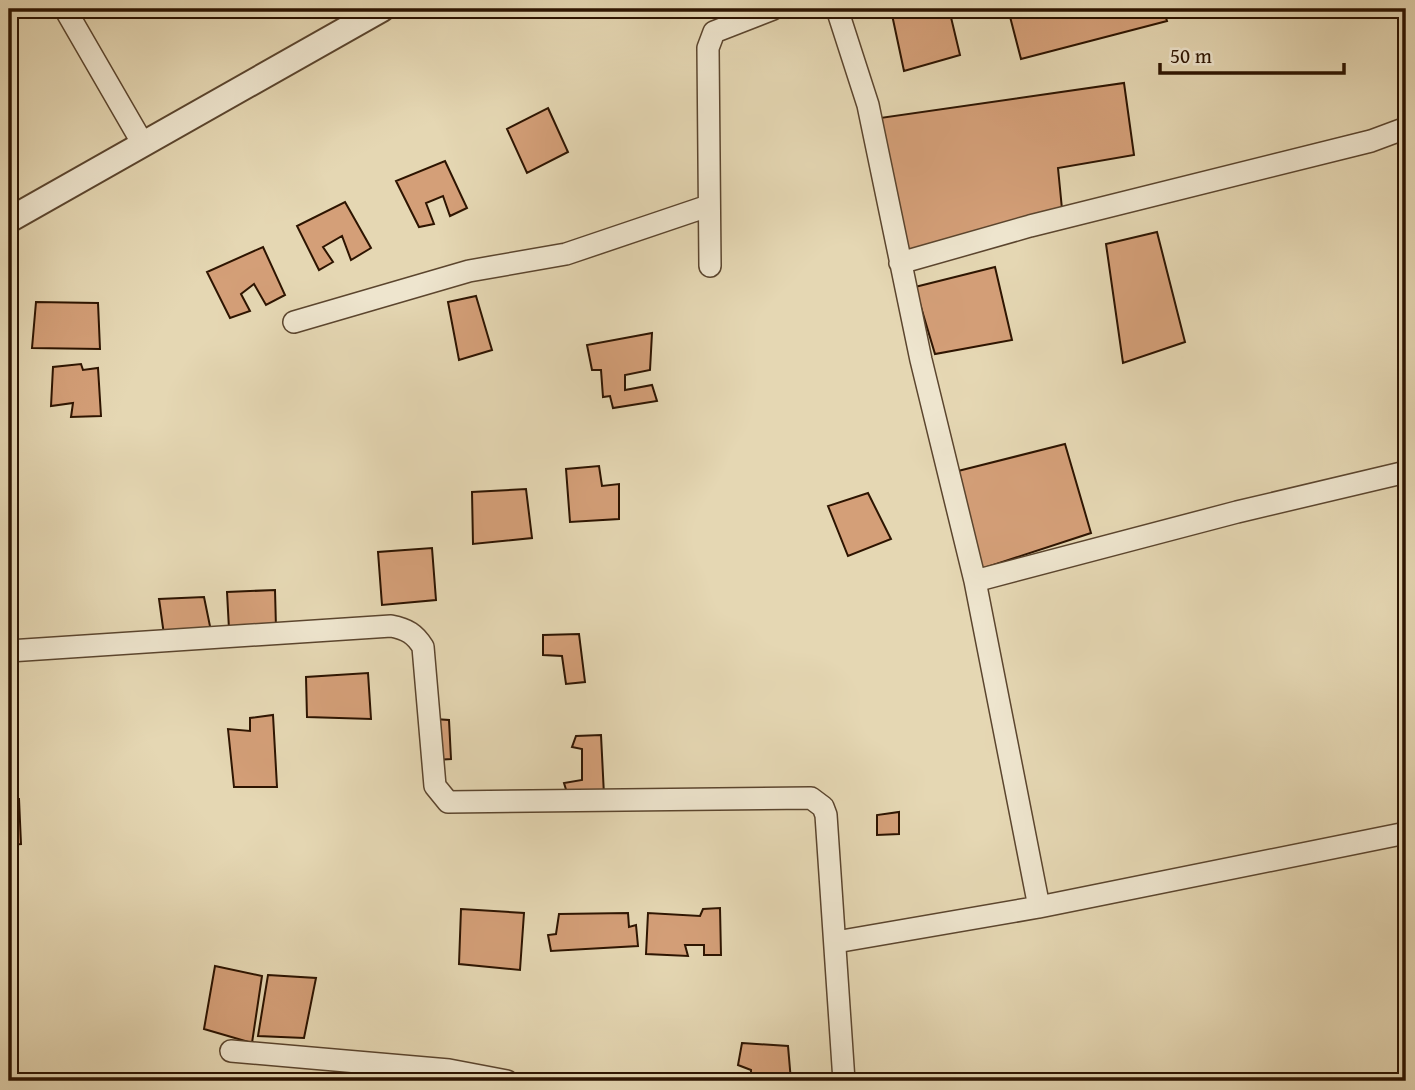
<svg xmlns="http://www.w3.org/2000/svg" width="1415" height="1090" font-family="'Gentium Book Plus',serif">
<rect width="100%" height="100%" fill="#e5d7b3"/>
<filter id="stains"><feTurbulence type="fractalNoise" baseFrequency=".00286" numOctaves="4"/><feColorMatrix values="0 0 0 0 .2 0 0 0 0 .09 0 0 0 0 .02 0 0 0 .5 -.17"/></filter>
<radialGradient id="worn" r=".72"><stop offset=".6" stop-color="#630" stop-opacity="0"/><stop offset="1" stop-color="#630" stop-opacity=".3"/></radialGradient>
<!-- building -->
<path fill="#d49f78" stroke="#2d1401" stroke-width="2" d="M897 9H949L960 55 904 71 891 10Z
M1008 9H1163L1167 21 1021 59Z
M1124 83 1134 155 1058 168 1062 209 907 251 880 118Z
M548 108 568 152 527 173 507 129Z
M445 161 467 208 450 216 443 196 426 203 434 224 419 227 396 181Z
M345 202 371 248 351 260 342 236 323 247 333 262 319 270 297 226Z
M1157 232 1185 342 1123 363 1106 244Z
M263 247 285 295 266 305 254 284 241 294 250 311 230 318 207 272Z
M995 267 1012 340 935 354 915 287Z
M476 296 492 350 459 360 448 302Z
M36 302 98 303 100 349 32 348Z
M652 333 650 370 625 375V390L652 385 657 401 613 408 610 396 603 397 601 370H592L587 345Z
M81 364 83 370 98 368 101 416 71 417 73 403 51 406 53 367Z
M1065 444 1091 533 978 570 958 471Z
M599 466 602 486 619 484V519L570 522 566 469Z
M526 489 532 538 473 544 472 492Z
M868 493 891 539 848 556 828 506Z
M432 548 436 600 382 605 378 552Z
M275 590 276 628 229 629 227 592Z
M204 597 211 631 164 635 159 599Z
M579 634 585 682 566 684 562 656 543 655V635Z
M368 673 371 719 307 717 306 677Z
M273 715 277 787H234L228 729 250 731V718Z
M434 719 449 720 451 759 436 760Z
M601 735 604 795 568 796 564 783 582 780V749L572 747 576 736Z
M9 799H19L21 844 9 845Z
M899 812V834L877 835V815Z
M720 908 721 955H704V945H685L688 956 646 954 648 913 700 916 703 909Z
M461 909 524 913 520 970 459 964Z
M628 913 629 927 636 925 638 946 551 951 548 935 556 934 559 914Z
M215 966 262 976 252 1043 204 1029Z
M268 975 316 978 304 1038 258 1036Z
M742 1043 788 1046 791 1081H751V1070L738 1065Z"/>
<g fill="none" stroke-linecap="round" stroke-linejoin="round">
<defs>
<path id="minor" d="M65 9 143 144
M837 9 868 105 921 360 975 581 1039 907
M900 263 1030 226 1371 141 1406 128
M710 266 708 48 714 32 773 9
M294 322 469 271 566 254 708 206
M975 581 1237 512 1406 472
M9 651 391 626C407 629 415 634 423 647L435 786 448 802 811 798 823 807 826 815 844 1081
M836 942 1039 907 1406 833
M231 1051 449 1070 507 1081"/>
<path id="tertiary" d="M9 220 382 9"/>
</defs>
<!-- minor casing -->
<use href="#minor" stroke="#5b452e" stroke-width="24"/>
<!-- tertiary casing -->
<use href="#tertiary" stroke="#5b452e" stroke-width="28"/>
<!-- minor -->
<use href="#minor" stroke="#eee5ce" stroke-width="21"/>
<!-- tertiary -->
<use href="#tertiary" stroke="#eee5ce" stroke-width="24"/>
</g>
<!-- margin -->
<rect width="1415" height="1090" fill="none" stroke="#e5d7b3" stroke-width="35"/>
<rect x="10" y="10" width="1394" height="1069" fill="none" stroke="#2d1401" stroke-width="3.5"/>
<rect x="18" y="18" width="1380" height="1055" fill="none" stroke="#2d1401" stroke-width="2"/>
<!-- scale -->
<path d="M1160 63v10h184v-10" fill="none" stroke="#2d1401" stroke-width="3.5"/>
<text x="1170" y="63" font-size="21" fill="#2d1401" stroke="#eee5ce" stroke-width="5" paint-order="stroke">50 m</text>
<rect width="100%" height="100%" filter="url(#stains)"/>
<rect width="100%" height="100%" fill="url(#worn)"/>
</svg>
